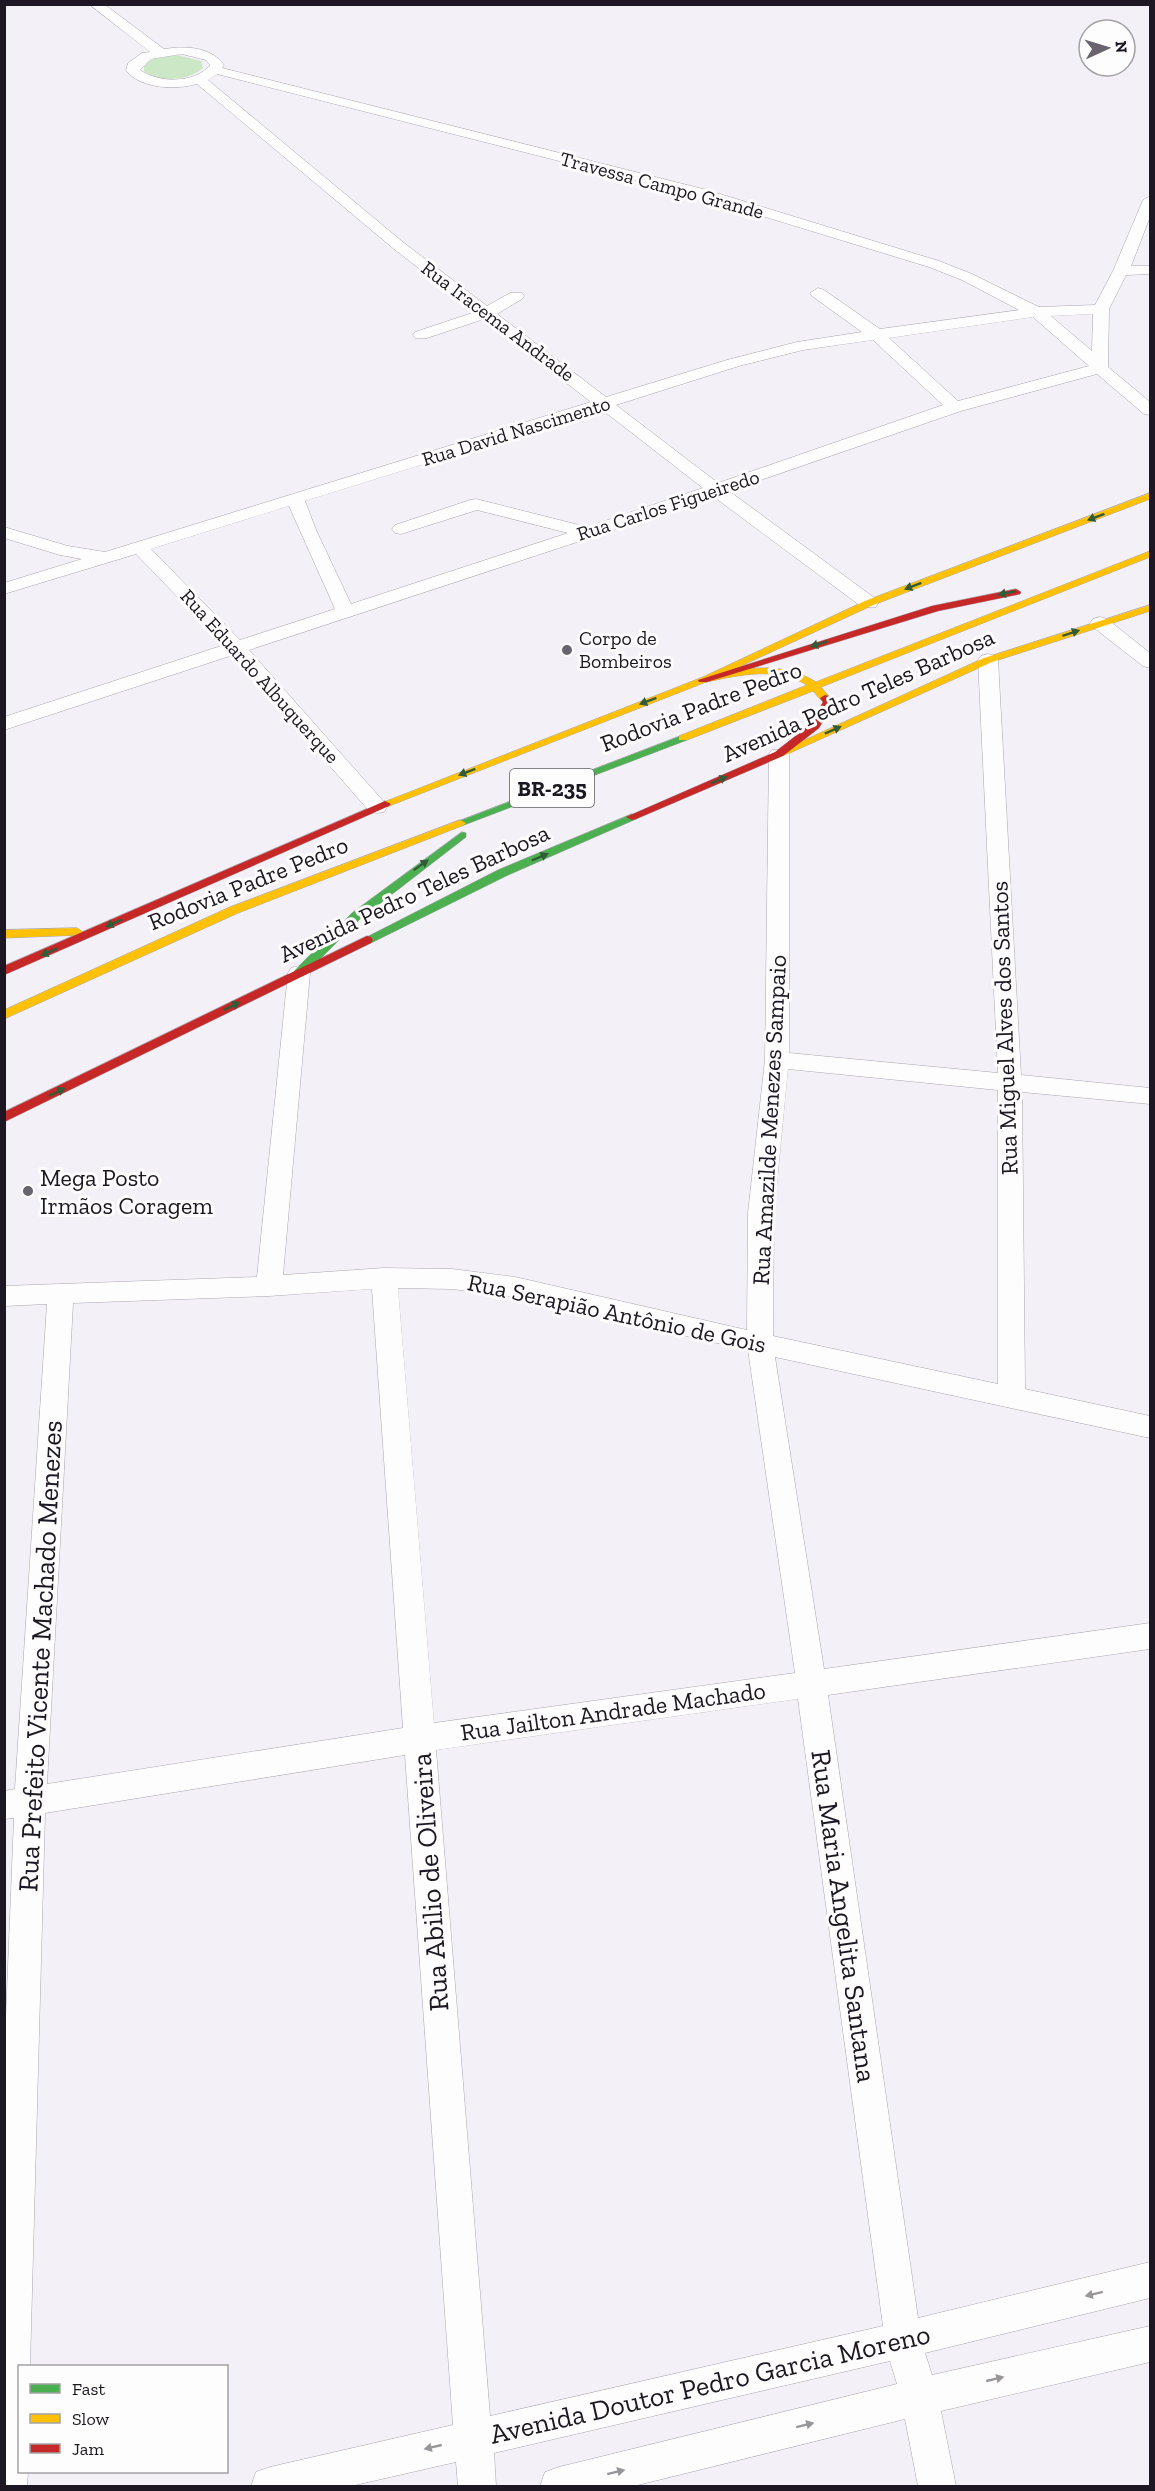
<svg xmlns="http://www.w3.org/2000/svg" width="1155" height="2491" font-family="'Zilla Slab',serif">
<rect width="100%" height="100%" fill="#f4f0f8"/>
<!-- green -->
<path fill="#cbe7c5" d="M177 55 201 61 203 68C188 81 159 83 144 71V64L157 57Z"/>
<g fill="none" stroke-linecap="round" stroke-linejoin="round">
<defs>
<path id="street" d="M89 4H104L164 49C185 46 210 46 224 65L222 68 707 190 939 261 972 274 1039 307 1095 305 1113 271 1143 200 1150 196V217L1131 266H1150V274L1126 275 1109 309 1108 367 1150 402V415L1144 414 1097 374 961 411 729 491 876 599 878 603 876 607H862L714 497 249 650 384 802 387 807 384 812 377 813 370 812 233 655 4 730V717L224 645 136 554 4 594V583L82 559 60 555 4 538V527L68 546 105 552 591 402 484 319 427 338H415L413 335 415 332 475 312 394 249 197 84C175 90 142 89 126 71L128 63 142 53 150 52ZM182 54 206 60 210 65C195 84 158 83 140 70L151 59ZM217 74 697 196 929 267 962 280 1019 310 880 329 824 290 818 288 810 293 812 296 862 332 797 342 727 360 606 397 497 314 522 299 524 296 522 293H510L487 306 404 243 208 80ZM1093 314 1092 351 1051 316ZM1033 317 1089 366 958 401 889 338ZM873 340 943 405 718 483 616 405 739 366 803 350ZM601 409 703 488 587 527 476 499 470 500 395 525 392 529 395 533 401 534 477 510 568 533 351 604 317 532 305 501ZM289 506 335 609 240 640 151 549Z
M1100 617 1107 619 1150 653V668L1143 666 1093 627 1090 623 1093 619Z
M988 654 995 656 998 660 1021 1075 1150 1088V1104L1022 1092 1025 1389 1150 1416V1438L775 1357 824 1669 1150 1623V1649L828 1695 918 2318 1150 2262V2298L925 2353 932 2375 1150 2326V2362L941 2411 956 2486H918L905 2419 634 2486H540L545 2472 559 2467 897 2384 890 2361 494 2453 496 2486H458L456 2462 351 2486H251L256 2472 270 2467 453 2425 405 1755 45 1813 30 2366H20V2472H28L27 2486H4V2066L14 1818 4 1819V1791L15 1789 47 1304 4 1306V1286L257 1277 288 973 291 968 299 966 307 968 310 973 283 1275 384 1268 452 1269 515 1277 747 1330 748 1213 765 1060 769 754 772 750H786L789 754V1053L998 1073 978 660 981 656ZM788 1069 998 1090V1384L773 1336 774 1213ZM398 1288 452 1289 515 1297 748 1350 795 1673 434 1723ZM372 1289 403 1728 47 1784 73 1303 269 1296ZM798 1699 883 2326 490 2416 436 1750Z"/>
<path id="fast" d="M683 735 687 736V740L464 825H456L454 823Z
M632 814 638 817 636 819 506 876 371 943H363L361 940 498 870Z
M462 832 466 833V837L360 919 303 976H295L293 973 295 970 352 913Z"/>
<path id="slow" d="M1150 493V499L873 605 728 672C759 666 789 665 816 682L1150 551V557L821 687 830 698 829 700H821L813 691 687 740H679V736L807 685C776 666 740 675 706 682L389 806 385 807 379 804 703 677 865 601Z
M1150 605V611L992 662 783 756H775L774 754 984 658Z
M460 820 466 823 464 825 238 913 4 1019V1010L230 907Z
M77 928 83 932 81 935 4 938V930Z"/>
<path id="jam" d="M1016 589 1021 592 1020 594 938 611 707 682H699L698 680 932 606Z
M825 695 829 696 833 702 819 728 783 756 636 819 632 820 626 817 775 752 811 724 823 702 820 698Z
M385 801 391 804 389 806 4 975V966Z
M367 936 371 937 373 940 371 943 4 1122V1112Z"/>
</defs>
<!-- street casing -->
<use href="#street" stroke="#aaa6af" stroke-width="1"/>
<!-- fast casing -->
<use href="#fast" stroke="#aaa6af" stroke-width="1"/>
<!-- slow casing -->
<use href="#slow" stroke="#aaa6af" stroke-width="1"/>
<!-- jam casing -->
<use href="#jam" stroke="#aaa6af" stroke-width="1"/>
<!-- street -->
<use href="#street" fill="#fdfdfe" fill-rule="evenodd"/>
<!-- fast -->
<use href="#fast" fill="#4caf50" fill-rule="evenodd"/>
<!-- slow -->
<use href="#slow" fill="#ffc107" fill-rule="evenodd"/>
<!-- jam -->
<use href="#jam" fill="#c62828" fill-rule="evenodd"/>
</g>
<!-- one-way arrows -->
<defs><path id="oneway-solid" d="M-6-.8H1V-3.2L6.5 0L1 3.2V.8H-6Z" transform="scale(1.5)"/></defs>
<g fill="#325b37">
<use href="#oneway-solid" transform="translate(1096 517) rotate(159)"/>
<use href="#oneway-solid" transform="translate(913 586) rotate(159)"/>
<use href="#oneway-solid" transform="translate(1007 593) rotate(168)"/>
<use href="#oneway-solid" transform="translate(1071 633) rotate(-18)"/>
<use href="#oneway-solid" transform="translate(819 644) rotate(163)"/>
<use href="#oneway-solid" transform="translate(648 701) rotate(159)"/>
<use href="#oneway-solid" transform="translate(833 730) rotate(-24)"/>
<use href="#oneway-solid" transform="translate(467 772) rotate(159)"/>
<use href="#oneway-solid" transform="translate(719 780) rotate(-23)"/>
<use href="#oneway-solid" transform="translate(540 857) rotate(-23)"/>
<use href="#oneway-solid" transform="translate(421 865) rotate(-35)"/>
<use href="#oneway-solid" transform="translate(114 923) rotate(156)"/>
<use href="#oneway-solid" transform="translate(49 952) rotate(156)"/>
<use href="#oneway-solid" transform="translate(232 1006) rotate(-26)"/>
<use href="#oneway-solid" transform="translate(57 1092) rotate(-26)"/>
</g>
<g fill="#98969b">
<use href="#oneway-solid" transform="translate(1094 2294) rotate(166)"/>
<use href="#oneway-solid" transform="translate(995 2379) rotate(-13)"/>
<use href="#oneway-solid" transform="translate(805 2425) rotate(-14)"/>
<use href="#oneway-solid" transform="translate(433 2447) rotate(167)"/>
<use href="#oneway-solid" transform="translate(616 2472) rotate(-14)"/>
</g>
<!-- markers -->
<g fill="#68636d" stroke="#fdfdfd" stroke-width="2">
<circle cx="567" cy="650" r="6"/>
<circle cx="28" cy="1191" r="6"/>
</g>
<g text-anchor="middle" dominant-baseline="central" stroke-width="6" stroke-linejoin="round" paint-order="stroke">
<!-- far-street labels -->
<g font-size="20" fill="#1c1722" stroke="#fdfdfd">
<text transform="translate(662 185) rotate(15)">Travessa Campo Grande</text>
<text transform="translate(498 321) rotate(37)">Rua Iracema Andrade</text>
<text transform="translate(516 431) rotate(-17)">Rua David Nascimento</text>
<text transform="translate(668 505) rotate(-18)">Rua Carlos Figueiredo</text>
<text transform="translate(260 676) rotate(48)">Rua Eduardo Albuquerque</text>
</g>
<!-- far-poi labels -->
<g font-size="20" fill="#1c1722" stroke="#fdfdfd" text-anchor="start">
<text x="579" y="638">Corpo de<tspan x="579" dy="23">Bombeiros</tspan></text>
</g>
<!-- shield labels -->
<rect fill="#fdfdfd" stroke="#605c64" stroke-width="1.5" x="510" y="769" width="84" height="38" rx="4.5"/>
<g font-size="22" font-weight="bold" fill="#1c1722">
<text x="552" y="788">BR-235</text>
</g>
<!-- street labels -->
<g font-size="24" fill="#1c1722" stroke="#fdfdfd">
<text transform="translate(858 695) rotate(-24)">Avenida Pedro Teles Barbosa</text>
<text transform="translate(701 706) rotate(-21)">Rodovia Padre Pedro</text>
<text transform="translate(248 883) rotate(-22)">Rodovia Padre Pedro</text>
<text transform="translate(414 893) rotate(-25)">Avenida Pedro Teles Barbosa</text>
<text transform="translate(1004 1028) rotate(-92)">Rua Miguel Alves dos Santos</text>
<text transform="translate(769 1120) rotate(-87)">Rua Amazilde Menezes Sampaio</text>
<text transform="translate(617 1313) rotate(12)">Rua Serapião Antônio de Gois</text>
<text transform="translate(613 1711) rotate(-8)">Rua Jailton Andrade Machado</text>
</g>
<!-- poi labels -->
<g font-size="24" fill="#1c1722" stroke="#fdfdfd" text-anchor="start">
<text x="40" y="1177">Mega Posto<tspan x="40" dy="28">Irmãos Coragem</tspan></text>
</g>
<!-- near-street labels -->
<g font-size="28" fill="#1c1722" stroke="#fdfdfd">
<text transform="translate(40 1656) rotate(-87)">Rua Prefeito Vicente Machado Menezes</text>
<text transform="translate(430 1882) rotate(-94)">Rua Abilio de Oliveira</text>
<text transform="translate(844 1916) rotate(82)">Rua Maria Angelita Santana</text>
<text transform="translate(710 2384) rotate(-13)">Avenida Doutor Pedro Garcia Moreno</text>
</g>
</g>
<!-- border -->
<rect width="1155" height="2491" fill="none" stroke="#1c1722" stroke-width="12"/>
<!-- legend -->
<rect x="18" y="2365" width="210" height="108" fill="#fdfdfd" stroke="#a3a1a5" stroke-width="1.5"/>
<rect x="30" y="2384" width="30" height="9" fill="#4caf50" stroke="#a3a1a5" stroke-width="1.5"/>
<text x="72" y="2395" font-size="18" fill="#1c1722">Fast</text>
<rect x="30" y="2414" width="30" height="9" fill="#ffc107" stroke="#a3a1a5" stroke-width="1.5"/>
<text x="72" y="2425" font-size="18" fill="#1c1722">Slow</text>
<rect x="30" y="2444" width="30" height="9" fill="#c62828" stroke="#a3a1a5" stroke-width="1.5"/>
<text x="72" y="2455" font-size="18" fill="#1c1722">Jam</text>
<!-- north arrow -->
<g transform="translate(1107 48) rotate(86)"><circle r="28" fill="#fdfdfd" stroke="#a3a1a5" stroke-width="1.5"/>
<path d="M0-4.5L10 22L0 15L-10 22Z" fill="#68636d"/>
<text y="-9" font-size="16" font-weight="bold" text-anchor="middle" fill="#1c1722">N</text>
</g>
</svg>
